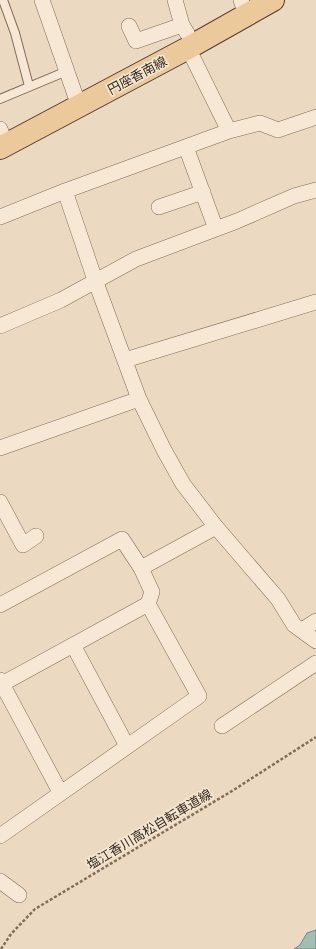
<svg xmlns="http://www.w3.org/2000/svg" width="316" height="949" font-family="'Noto Serif','Noto Sans JP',serif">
<rect width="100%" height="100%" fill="#ebdac1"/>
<!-- water -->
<path fill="#a4bdb3" stroke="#6c8a7f" d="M316 930V949H294L300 945 307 933Z"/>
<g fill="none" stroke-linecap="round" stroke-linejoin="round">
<defs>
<path id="service" d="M3 0 15 33 29 86
M0 99 67 71"/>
<path id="minor" d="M42 0 79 106
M175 0 182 25 187 33
M241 0 246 15
M129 26 136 41 182 25
M188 48 229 131
M0 129 6 144
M186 147 213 221
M65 191 95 280 139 399 164 450 183 484 216 527 278 599 294 625 316 641
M159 207 203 192
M0 217 65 191 229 131 260 123 278 130 316 117
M0 326 61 300 136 259 237 221 294 196 316 190
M125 360 316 302
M0 448 139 399
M0 502 23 545 36 536
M141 568 216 527
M0 605 122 539 141 568 152 592 148 604 2 684
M302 630 316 621
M73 645 127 746
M0 680 60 792
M222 726 316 663
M0 836 199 696 148 604
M0 881 19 895"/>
<path id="primary" d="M0 148 188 48 273 0"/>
</defs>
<!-- service casing -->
<use href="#service" stroke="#836b5a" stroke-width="10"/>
<!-- minor casing -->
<use href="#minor" stroke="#836b5a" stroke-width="16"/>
<!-- primary casing -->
<use href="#primary" stroke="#513a2e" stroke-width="24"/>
<!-- path -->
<path stroke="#836b5a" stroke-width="2.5" stroke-dasharray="3 2" stroke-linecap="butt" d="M1 949 11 934 35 909 232 791 316 737"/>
<!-- service -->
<use href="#service" stroke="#f6e8d4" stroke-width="8"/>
<!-- minor -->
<use href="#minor" stroke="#f6e8d4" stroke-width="15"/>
<!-- primary -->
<use href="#primary" stroke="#ecc99b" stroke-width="22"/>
</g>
<g text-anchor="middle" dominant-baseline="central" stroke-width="3.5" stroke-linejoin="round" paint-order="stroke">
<!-- street labels -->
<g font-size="13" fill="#34261d" stroke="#f3e5d0">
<text transform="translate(137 75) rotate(-28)">円座香南線</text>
<text transform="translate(149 829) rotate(-31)">塩江香川高松自転車道線</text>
</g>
</g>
</svg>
